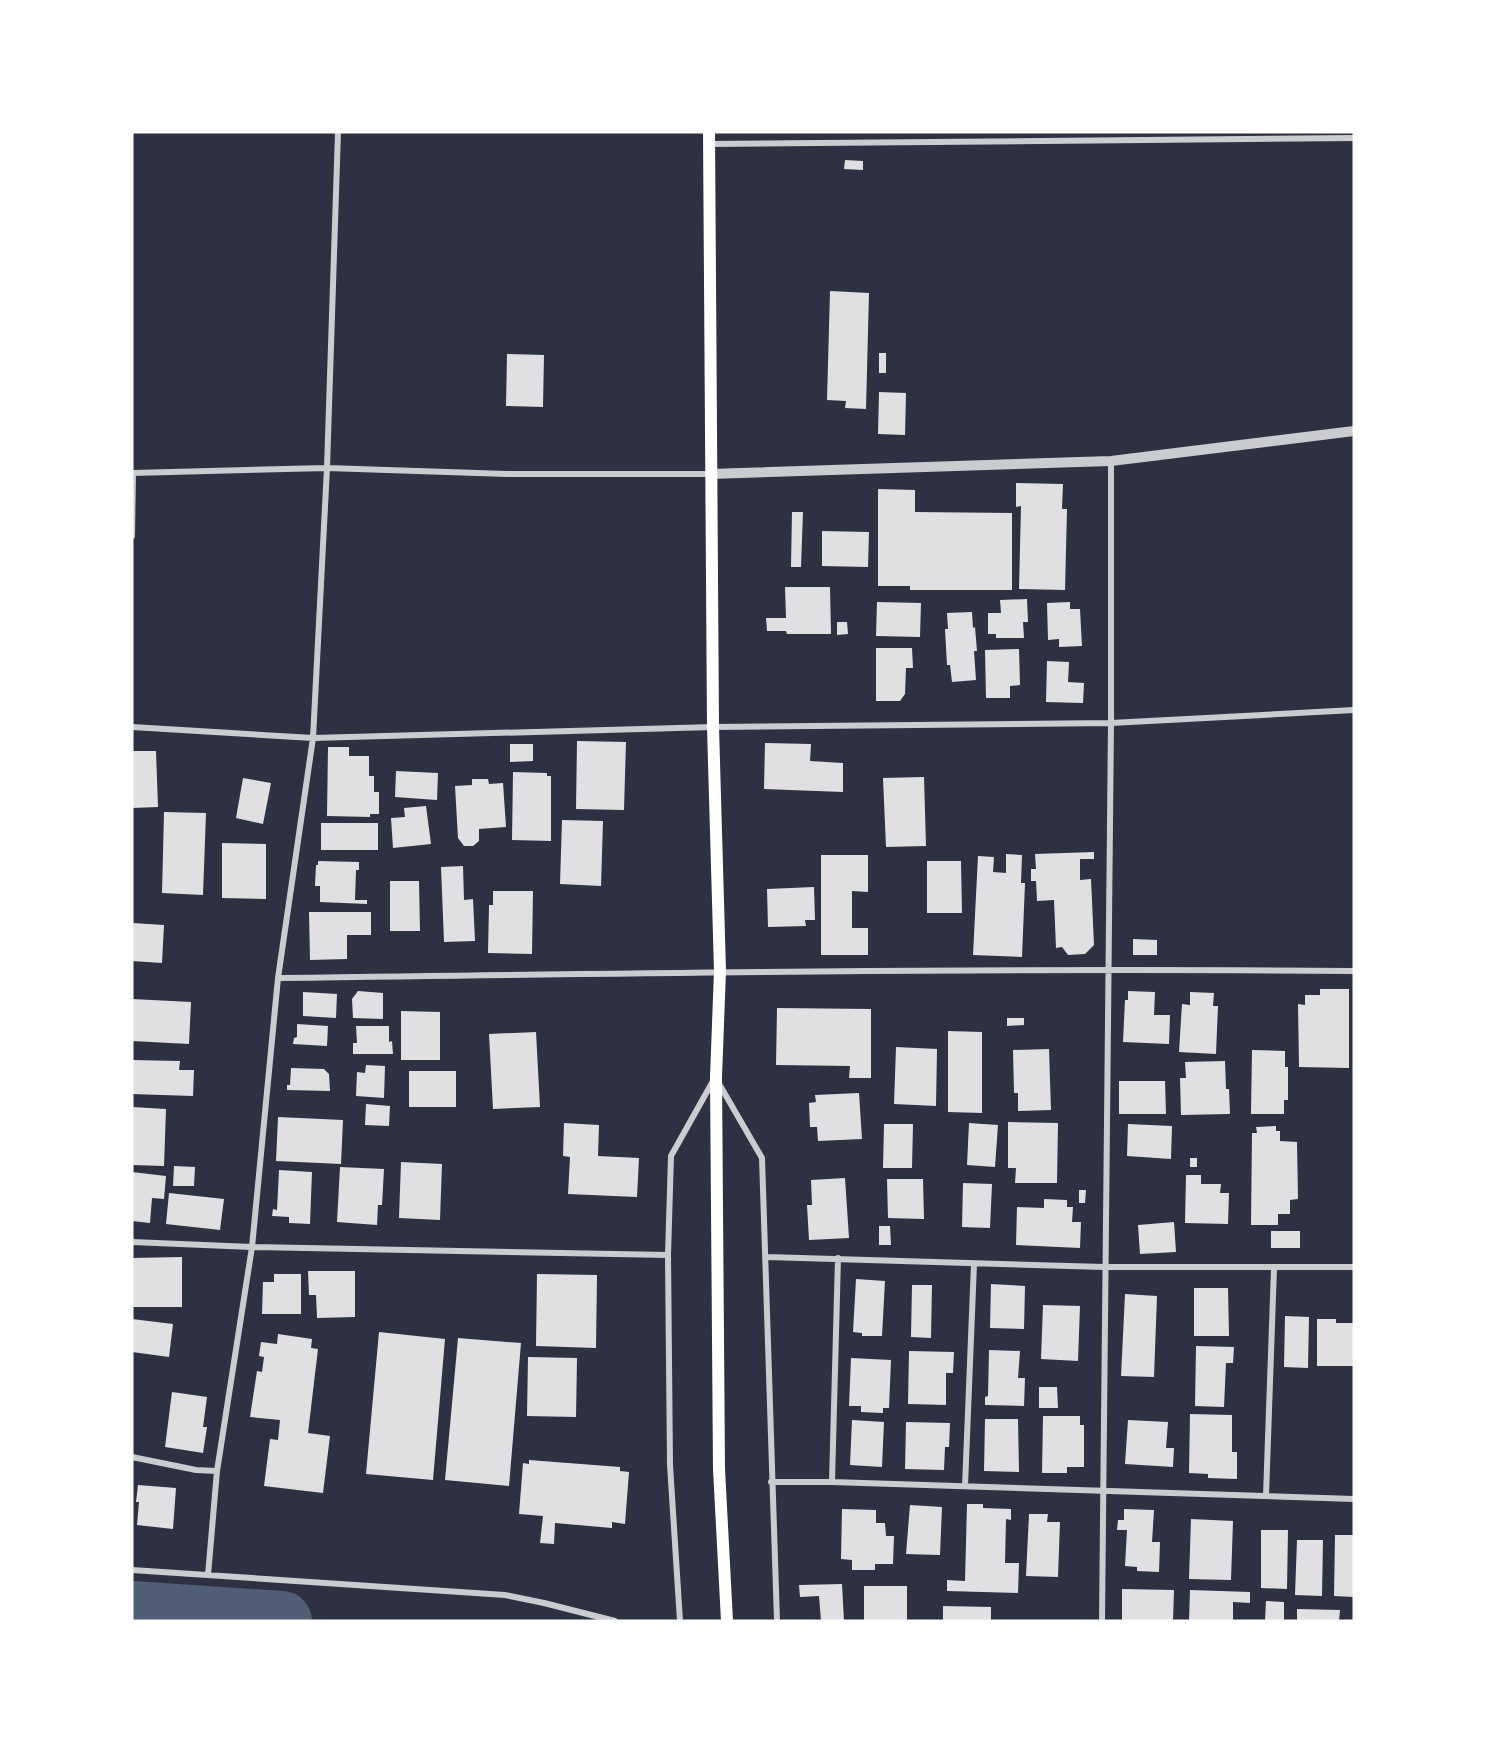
<svg xmlns="http://www.w3.org/2000/svg" width="1486" height="1753" font-family="Arial,sans-serif">
<rect width="100%" height="100%" fill="#2d3142"/>
<g fill="none" stroke-linecap="round" stroke-linejoin="round">
<!-- river -->
<path stroke="#4f5d75" stroke-width="60" d="M132 1611 282 1621"/>
</g>
<!-- building -->
<path fill="#e0e0e3" d="M845 160 863 161V170L844 169Z
M830 291 869 293 866 409 845 408 846 401 827 400Z
M879 353H886V373H879Z
M507 354 544 355 543 407 506 406Z
M879 392 906 393 905 435 878 434Z
M1016 483 1063 484 1062 509H1067L1065 590 1019 589 1021 506 1016 507Z
M878 489 915 490V512L1012 513V590H910V586H878Z
M792 512H803L801 567H791Z
M822 531 869 532 868 567 822 566Z
M785 587H830L831 634H787L786 631H767L766 618H786Z
M1027 599 1028 622H1023L1024 638H996V634H988V613H1001L1000 600Z
M877 602 921 603 920 637 876 636Z
M1070 602V609H1080L1082 646 1059 647V639L1048 640 1047 603Z
M972 612 973 628 975 627 977 651H974L976 680 952 682 950 665H947L945 629H948L947 613Z
M837 622H847L848 634 837 635Z
M876 648H912L913 668H906L905 694 900 701H876Z
M1019 649 1020 685 1010 686V698H986L985 650Z
M1047 661 1069 662 1068 682 1084 683 1083 703 1046 702Z
M577 741 626 742 624 810 576 809Z
M765 743 811 744 810 761 843 763V792L764 789Z
M510 744H533V761L510 762Z
M328 747H349V756H369V776H374V792H379V814H370V817L327 816Z
M132 751H156L158 807 132 808Z
M396 771 438 773 437 800 395 797Z
M513 772 547 773V776H551V841L512 840Z
M924 777 926 846 886 847 883 778Z
M243 778 271 783 263 824 236 818Z
M472 779H488L489 784 503 783 506 827 479 829V841L473 846H464L458 838 455 786 472 785Z
M426 806 431 844 393 848 391 818 405 817 404 808Z
M164 812 206 813 203 895 162 893Z
M562 820 603 821 601 886 560 884Z
M321 823H378V850H321Z
M222 843 266 844V899L222 898Z
M1094 852V859H1080V880L1091 879 1094 945 1085 954 1068 955 1062 947 1056 948 1054 900 1037 901 1036 881H1031V869H1036L1035 854Z
M1006 854 1022 855 1021 883H1025L1022 957 973 955 978 856 994 857 993 872 1006 873Z
M821 855H868V892L852 891V928H868V955H821Z
M318 861 359 862V870H356L355 900H367V904L320 902V886H315L316 865H318Z
M927 861H961L962 913H927Z
M463 866 464 900 473 899 475 941 444 942 441 867Z
M390 881H419L420 931H390Z
M814 887 815 920H805L806 926 768 927 767 889Z
M493 891H533L532 954 488 953 489 905H493Z
M309 912H371V935H347V959L310 960Z
M132 923 164 925 162 963 132 961Z
M1133 939 1157 940V955H1133Z
M1320 989H1349V1068L1299 1067 1298 1004 1305 1005V995H1320Z
M358 991 383 993V1019L353 1018 352 999Z
M1128 991 1155 992 1154 1015H1170L1169 1044 1123 1042 1125 1000H1128Z
M303 992 337 994 336 1018 303 1016Z
M1190 992 1214 993 1213 1006H1218L1216 1054 1179 1052 1182 1004 1190 1005Z
M132 999 191 1002 189 1044 132 1041Z
M777 1008 871 1009V1078H849L850 1066 776 1065Z
M401 1011 440 1012V1060H401Z
M1007 1018H1024V1025L1007 1026Z
M297 1024 328 1026 327 1046 293 1044 294 1038 297 1037Z
M356 1026H389V1042L392 1041 393 1054H353V1043H357Z
M948 1031 982 1032V1113L948 1112Z
M536 1032 540 1107 493 1109 489 1034Z
M896 1047 937 1049 936 1106 894 1104Z
M1049 1049 1051 1110 1018 1111V1093H1014L1013 1050Z
M1252 1050 1285 1051V1067H1288V1100H1284V1114H1251Z
M132 1060 180 1061 179 1070H194L193 1096 132 1094Z
M1225 1061 1226 1089H1229L1230 1114 1181 1115 1180 1078H1186L1185 1062Z
M366 1065 385 1066 384 1098 356 1096 357 1072 365 1073Z
M291 1068 324 1069 329 1074 330 1091 287 1090V1085H290Z
M409 1071H456V1107H409Z
M1119 1081H1165L1166 1114H1119Z
M859 1093 862 1139 818 1141 817 1127H810L809 1103 816 1102 815 1095Z
M366 1104 390 1106 389 1126 365 1125Z
M132 1107 166 1109 164 1166 132 1165Z
M278 1117 343 1120 341 1164 276 1161Z
M1008 1122 1058 1123 1057 1183H1015L1016 1168H1008Z
M564 1123 599 1125 598 1156 639 1158 637 1197 568 1194 570 1157 563 1156Z
M969 1123 998 1125 995 1167 967 1165Z
M884 1124H913L912 1168H883Z
M1128 1124 1172 1126 1171 1159 1127 1156Z
M1276 1126V1131H1280V1141L1297 1142 1298 1199 1290 1200V1214H1278V1225H1251L1252 1133H1257L1256 1127Z
M1190 1158H1197V1167H1190Z
M401 1162 442 1164 440 1220 399 1218Z
M174 1166 195 1167 194 1186H173Z
M340 1167 384 1169 382 1205H378L377 1225 337 1222Z
M279 1170 312 1172 310 1224 289 1223V1217L272 1216 273 1209 277 1210Z
M132 1172 166 1176 164 1199 152 1198 150 1223 132 1221Z
M1186 1175H1201V1184H1221L1220 1193H1229L1228 1224 1185 1223Z
M845 1178 849 1238 809 1240 807 1205H812L811 1180Z
M887 1179H923L924 1219 888 1218Z
M963 1183 992 1184 990 1228 962 1227Z
M1079 1190H1086L1085 1203H1079Z
M169 1193 224 1199 220 1230 166 1224Z
M1044 1199 1067 1200V1207H1073L1072 1222H1081L1080 1248 1016 1245 1017 1207 1044 1208Z
M1174 1222 1176 1252 1140 1254 1138 1225Z
M879 1226H890L891 1245H879Z
M1271 1231H1300V1248H1271Z
M182 1257V1307H132V1258Z
M308 1271H355V1317L317 1318 316 1295H309Z
M274 1274H301V1314H262L263 1282H274Z
M537 1274 597 1275 596 1348 536 1346Z
M856 1279 885 1281 882 1336H862V1333L853 1332Z
M991 1284 1025 1286 1024 1329 990 1328Z
M912 1285H932L931 1338 911 1337Z
M1194 1288H1228L1229 1336H1194Z
M1125 1294 1157 1296 1154 1377 1121 1376Z
M1043 1305 1080 1306 1078 1361 1041 1359Z
M1285 1316 1309 1317 1308 1368 1284 1367Z
M132 1319 173 1324 169 1357 132 1352Z
M1317 1319H1336V1323H1354V1366H1317Z
M379 1332 445 1339 433 1480 366 1474Z
M278 1334 312 1339 311 1348 318 1349 308 1433 330 1436 323 1493 264 1486 270 1439 278 1440 280 1420 250 1417 257 1371 262 1372 264 1357 259 1356 261 1342 277 1344Z
M458 1338 521 1343 509 1486 445 1480Z
M1196 1346 1234 1347 1233 1363H1226L1224 1407 1195 1406Z
M989 1350 1020 1351 1018 1378H1025L1024 1406 985 1405V1397L988 1396Z
M909 1351 954 1352 953 1373H946V1405L908 1404Z
M528 1357 577 1358 576 1417 527 1416Z
M851 1358 891 1360 889 1408H883V1413L861 1412V1406H849Z
M1039 1387H1057L1058 1408H1039Z
M172 1392 207 1397 203 1427H207L203 1453 165 1447Z
M1190 1414 1232 1415V1452H1237V1479L1208 1478V1474L1189 1473Z
M1043 1416H1080V1425H1084V1467H1067V1473H1042Z
M985 1419H1018L1019 1472 984 1471Z
M852 1420 884 1422 882 1467 850 1465Z
M1128 1420 1168 1422 1166 1448H1174L1173 1467 1125 1464Z
M906 1422 950 1423 949 1447H945L944 1470 905 1469Z
M529 1460 620 1467V1471L629 1472 625 1524 612 1522V1528L555 1523 554 1544 540 1543 543 1516 519 1514 523 1463 529 1464Z
M138 1485 176 1488 173 1529 137 1525 139 1502H136Z
M967 1504H983V1508L1011 1509V1520L1006 1519 1005 1563H1019L1018 1593 947 1591V1580L965 1581Z
M910 1505 942 1507 940 1555 906 1554Z
M842 1509 876 1510V1523H885L886 1536H894L893 1564H875V1570H852V1560L841 1559Z
M1124 1509 1154 1510 1152 1542H1160L1159 1572 1137 1571V1567L1125 1566 1127 1530H1117L1118 1520H1124Z
M1029 1514H1048L1047 1522H1060L1058 1577 1026 1576Z
M1191 1519 1233 1521 1231 1580 1189 1579Z
M1261 1530H1288L1287 1589 1261 1588Z
M1335 1535H1354V1597L1334 1596Z
M1297 1540H1323L1322 1596 1295 1595Z
M842 1584 844 1621H821L819 1596 800 1597 799 1585Z
M864 1586H907V1621H864Z
M1122 1589 1174 1590 1173 1621H1122Z
M1190 1590 1250 1592V1603L1233 1602V1621H1189Z
M1266 1601 1284 1602V1621H1265Z
M943 1606 991 1607V1621H943Z
M1297 1609 1340 1610 1339 1621H1297Z"/>
<g fill="none" stroke-linecap="round" stroke-linejoin="round">
<!-- minor -->
<path stroke="#caccd0" stroke-width="6" d="M710 144 1354 138
M132 473 327 468 507 474H710
M132 536 133 473
M132 727 313 738 713 727 1111 723 1354 710
M278 978C636 973 995 968 1354 971
M718 1082 762 1158 777 1621
M132 1242 252 1247 668 1255
M767 1257 1104 1267H1354
M132 1457 196 1470 217 1471
M771 1482H832L1354 1499
M832 1482 838 1258
M965 1486 974 1264
M1266 1496 1274 1268
M132 1570 505 1595 544 1603 615 1621
M208 1575 217 1471 252 1247 278 978 313 738 327 468 338 132
M680 1621 670 1465 668 1255 671 1156 713 1081
M1102 1621 1111 723V461"/>
<!-- tertiary -->
<path stroke="#caccd0" stroke-width="10" d="M710 474 1111 461 1354 431"/>
<!-- secondary -->
<path stroke="#fff" stroke-width="12" d="M709 132 713 727 720 971 716 1077 719 1469 727 1621"/>
</g>
<!-- border -->
<rect width="1486" height="1753" fill="none" stroke="#ffffff" stroke-width="267"/>
</svg>
